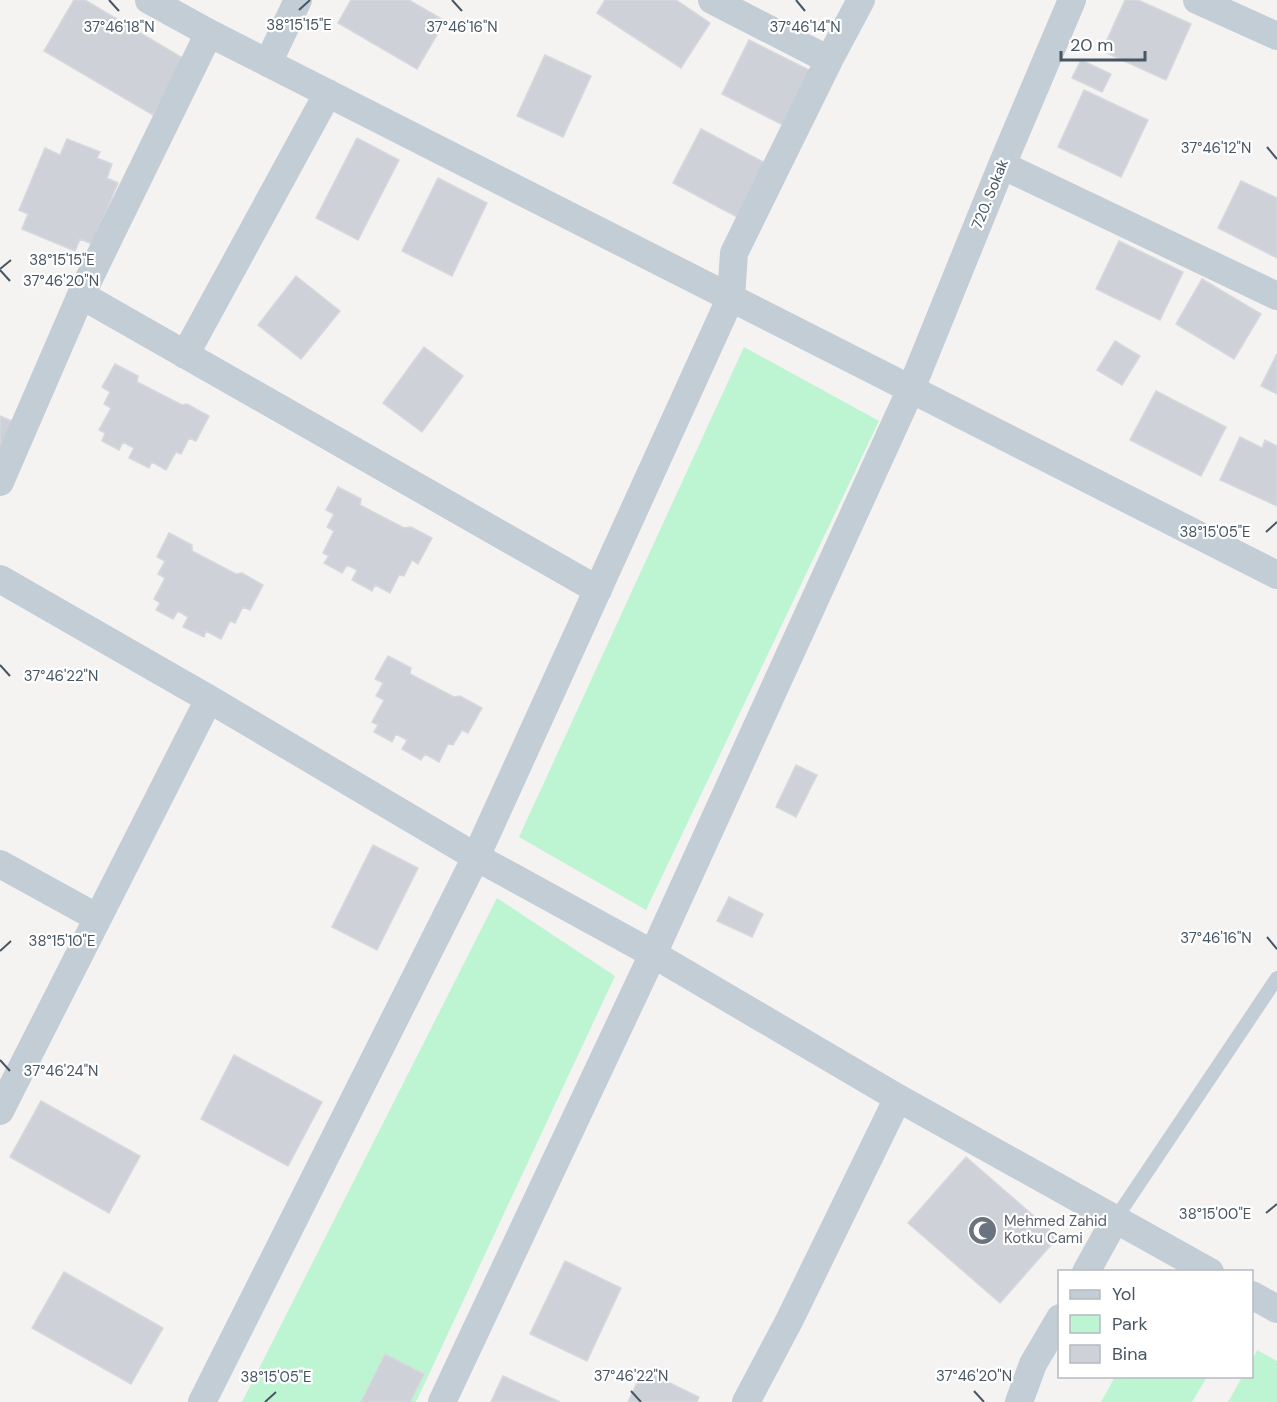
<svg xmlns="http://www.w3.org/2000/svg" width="1277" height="1402" font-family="'DM Sans',sans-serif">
<rect width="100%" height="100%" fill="#f5f2f2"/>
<!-- green -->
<path fill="#bdf5d2" d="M744 347 879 421 646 910 519 837Z
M497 898 615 976 416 1402H242Z
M1257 1350 1277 1361V1402H1228L1242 1377 1252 1376V1361Z
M1115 1377V1376L1207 1377 1192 1402H1101Z"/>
<!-- building -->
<path fill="#ced1d8" stroke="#d6d8de" stroke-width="1.5" d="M74 0H85L186 60 153 115 44 51Z
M351 0H409L445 21 417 69 338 23Z
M605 0H676L710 23 681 68 597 13Z
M1125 0H1138L1191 24 1166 80 1102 51Z
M749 40 811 71 783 125 722 94Z
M545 55 591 76 563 137 517 116Z
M1081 60 1111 74 1102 92 1072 78Z
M1084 90 1148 120 1121 177 1058 147Z
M701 129 767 164 739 218 673 183Z
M357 138 399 160 358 240 316 218Z
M67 139 100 152 97 158 112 164 107 178 118 183 92 244 80 239 75 251 22 229 28 214 19 210 45 148 60 155Z
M438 178 487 203 452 276 402 251Z
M1241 181 1277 198V258L1218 228Z
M1119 241 1183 272 1160 320 1096 289Z
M296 276 340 311 301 359 258 325Z
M1202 279 1261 314 1234 359 1176 324Z
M1115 341 1140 356 1122 385 1097 370Z
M424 347 463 376 422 432 383 403Z
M1277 354V394L1261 386Z
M115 364 138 376 137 382 182 405 187 404 209 416 196 441 189 438 181 454 176 452 166 470 152 462 149 468 129 458 134 448 123 442 119 450 102 441 105 433 99 430 111 408 104 404 110 392 102 387Z
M1156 391 1226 427 1201 476 1130 440Z
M0 416 14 422 0 453Z
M1240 437 1262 448 1265 440 1277 446V506L1220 480Z
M338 487 361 499 360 505 404 528 411 527 432 538 418 564 412 560 404 576 399 575 390 593 375 585 372 591 352 580 357 570 347 565 342 573 324 563 329 556 323 553 334 531 327 527 334 514 326 510Z
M169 533 192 545V551L236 574 242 573 263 585 250 610 243 607 235 623 230 621 221 639 206 631 204 637 183 627 188 617 178 611 173 619 156 610 160 603 154 599 165 578 158 574 165 561 157 557Z
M388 656 411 668 410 674 454 697 460 696 482 708 468 733 462 730 453 745 448 744 439 762 425 754 421 760 402 749 407 740 396 734 392 742 374 732 378 725 372 722 384 700 376 696 383 683 375 679Z
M796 765 817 775 796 817 776 807Z
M373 845 418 868 377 950 332 927Z
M729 897 763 914 752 937 717 921Z
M234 1055 322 1102 288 1166 201 1119Z
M41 1101 140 1156 109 1213 10 1157Z
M966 1157 1058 1237 1000 1303 908 1223Z
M565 1261 621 1288 587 1361 530 1334Z
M64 1272 163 1328 131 1384 32 1328Z
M385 1354 424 1374 410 1402H361Z
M643 1370 699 1397 697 1402H628Z
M503 1376 560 1402H491Z"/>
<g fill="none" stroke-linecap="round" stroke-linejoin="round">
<!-- service -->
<path stroke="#c2cdd5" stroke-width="14" d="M1116 1218 1277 978"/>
<!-- minor -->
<path stroke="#c2cdd5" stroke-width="28" d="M149 0 209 33 1277 575
M712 0 829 60
M1197 0 1277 36
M268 63 298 0
M1002 165 1277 296
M81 295 598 590
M185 355 328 93
M0 482 81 295 209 33
M0 579 209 699 476 857 653 954 898 1098 1210 1272
M0 864 98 918
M0 1111 209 699
M1086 1272 1116 1218
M1252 1295 1277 1309
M202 1402 476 857 731 297 734 253 829 60 861 0
M442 1402 653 954 911 389 1002 165 1072 0
M746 1402 789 1321 898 1098
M1019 1402 1033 1364 1060 1318"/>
</g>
<!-- ticks -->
<path fill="none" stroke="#475663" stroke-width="2" d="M109 0 119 11M452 0 462 11M796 0 805 11M299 10 310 0M1267 147 1277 159M0 269 11 260M0 270 10 281M1266 532 1277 522M0 665 10 676M1267 937 1277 949M0 951 11 941M0 1060 10 1071M1266 1213 1277 1204M631 1391 641 1402M974 1391 984 1402M265 1402 276 1392"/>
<!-- icons -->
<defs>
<symbol id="mosque-disc" viewBox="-11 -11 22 22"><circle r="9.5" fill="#6b7280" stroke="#fff"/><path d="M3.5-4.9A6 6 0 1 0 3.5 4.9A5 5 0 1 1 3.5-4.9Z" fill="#fff"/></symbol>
</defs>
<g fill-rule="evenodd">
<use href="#mosque-disc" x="966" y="1214" width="33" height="33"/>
</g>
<g text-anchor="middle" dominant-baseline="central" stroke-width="4.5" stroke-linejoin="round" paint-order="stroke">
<!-- street labels -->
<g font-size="15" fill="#475663" stroke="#fff">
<text transform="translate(990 194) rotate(-68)">720. Sokak</text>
</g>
<!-- worship labels -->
<g font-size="15" fill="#5b616d" stroke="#fff" text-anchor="start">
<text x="1004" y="1221">Mehmed Zahid<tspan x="1004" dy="17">Kotku Cami</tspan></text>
</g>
</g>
<g font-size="15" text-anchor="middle" fill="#475663" stroke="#fff" stroke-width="4.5" stroke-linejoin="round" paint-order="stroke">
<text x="299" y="30">38°15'15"E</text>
<text x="119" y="32">37°46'18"N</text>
<text x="462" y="32">37°46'16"N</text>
<text x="805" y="32">37°46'14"N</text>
<text x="1216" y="153">37°46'12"N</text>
<text x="62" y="265">38°15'15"E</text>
<text x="61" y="286">37°46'20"N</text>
<text x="1215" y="537">38°15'05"E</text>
<text x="61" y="681">37°46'22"N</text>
<text x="1216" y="943">37°46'16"N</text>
<text x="62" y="946">38°15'10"E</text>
<text x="61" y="1076">37°46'24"N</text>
<text x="1215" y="1219">38°15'00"E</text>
<text x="631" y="1381">37°46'22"N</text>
<text x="974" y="1381">37°46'20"N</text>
<text x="276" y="1382">38°15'05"E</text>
</g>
<!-- legend -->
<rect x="1058" y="1270" width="195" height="108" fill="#ffffff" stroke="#b5bbc1" stroke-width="1.5"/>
<rect x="1070" y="1290" width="30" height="9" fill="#c2cdd5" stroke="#b5bbc1" stroke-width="1.5"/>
<text x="1112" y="1300" font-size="18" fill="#475663">Yol</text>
<rect x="1070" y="1315" width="30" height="18" fill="#bdf5d2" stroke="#b5bbc1" stroke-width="1.5"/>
<text x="1112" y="1330" font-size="18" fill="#475663">Park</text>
<rect x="1070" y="1345" width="30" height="18" fill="#ced1d8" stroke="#b5bbc1" stroke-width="1.5"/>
<text x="1112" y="1360" font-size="18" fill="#475663">Bina</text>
<!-- scale -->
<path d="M1061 51v9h84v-9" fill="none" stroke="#475663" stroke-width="3"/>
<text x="1070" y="51" font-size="18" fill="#475663" stroke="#ffffff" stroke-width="4.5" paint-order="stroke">20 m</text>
</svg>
